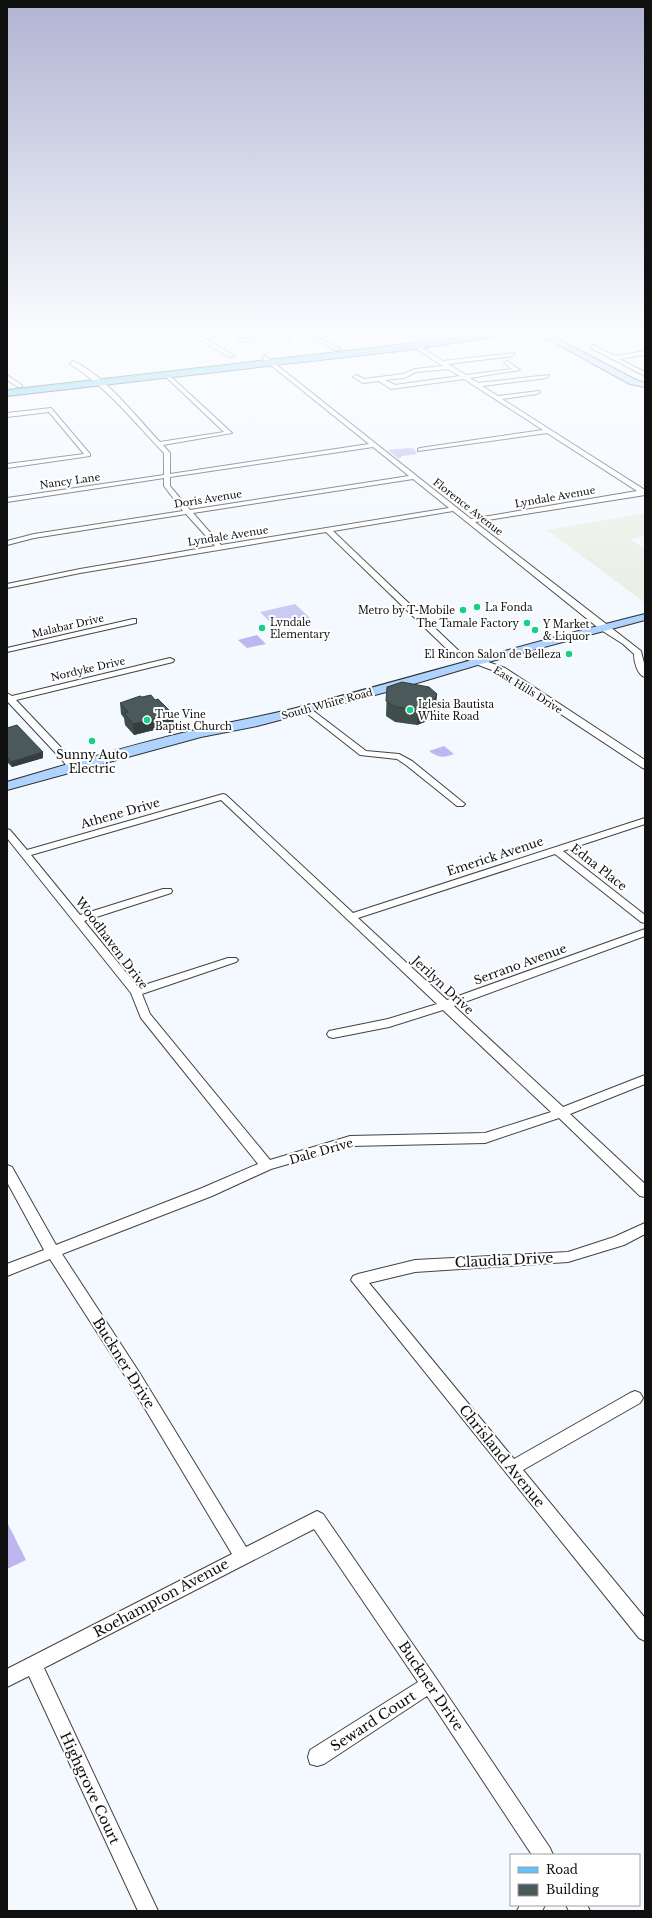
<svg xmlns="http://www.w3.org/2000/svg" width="652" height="1918" font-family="'Libre Baskerville',serif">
<rect width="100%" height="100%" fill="#f3f9ff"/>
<!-- industrial -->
<path fill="#e9efe4" d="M507 334H535L552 341 513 347 495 336Z
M645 513V536L630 539 645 549V603L547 530Z"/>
<!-- green -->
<path fill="#beb7ef" d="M410 448 414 449 417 454 402 456 399 459 388 450Z
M257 635 266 644 247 648 238 640Z
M444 746 454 754C442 758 439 758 429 751Z
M7 1522 26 1560 7 1569Z"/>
<!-- pitch -->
<path fill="#cacaf5" d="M295 604 310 618 274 626 260 612Z"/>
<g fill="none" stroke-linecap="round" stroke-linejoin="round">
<defs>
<path id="minor" d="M190 334 200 336 217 334V336L204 338 235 356 230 357Z
M268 334H281L291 340 286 341 277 335 240 342 237 340Z
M305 334H311L341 349 336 350Z
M554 334H562L559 336Z
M416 344 443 361 515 353 513 356 448 364 466 375 512 369 504 363 507 361 520 370 470 378 478 383 549 375 547 378 482 386 498 396 539 391 540 392 537 394 502 399 645 490V495L475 522 641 651 645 667V677C637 675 634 661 634 654L623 644 601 630 453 511 333 531 459 651 480 659 481 661 477 663 453 655 326 532 80 573 7 588V584L80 569 215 546 186 514 34 538 7 545V541L34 534 183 511 164 486V478L7 502V498L164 475V453C134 422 107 387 70 364L72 361C103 373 137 418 160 442L224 432 165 376 167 373 232 433 163 445 170 453V474L369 444 262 358 264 355 471 519 637 491 547 433 418 451V449L420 448 543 430 464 379 391 389 379 381 363 383 353 377 356 375 364 379 403 374 415 369 443 366 414 347ZM448 369 460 376 395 385 385 380 404 378 416 372ZM373 447 409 476 190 510 170 486V477ZM413 479 449 508 221 545 193 513Z
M593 345 615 356 645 351V355L619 359 645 372V376L591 348Z
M7 375 22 385V387H18L7 380Z
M51 408 90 454V456L7 468V464L84 454 49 412 7 417V413Z
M133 619H136V623L7 652V648Z
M170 658 174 660 173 662 16 700 70 757 77 767 75 769H69L63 761 7 701V693L12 696Z
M307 706 366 751 399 754 412 761 465 804 463 806H457L406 765 397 759 360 755 304 711V707Z
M223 794 226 795 353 913 645 818V824L563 851 645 915V923L641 922 555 854 358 918 447 1000 645 929V936L454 1006 563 1107 645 1075V1084L570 1114 645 1184V1197L640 1196 559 1118 485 1143 350 1146 271 1169 212 1196 62 1254 139 1372 246 1547 311 1514 317 1511 323 1514 436 1678 550 1848 553 1855H532L427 1696 324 1764 317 1766 310 1764 308 1757 310 1750 418 1682 314 1529 44 1668 158 1911H138L29 1676 7 1687V1669L232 1554 129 1382 50 1259 7 1276V1264L44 1250 7 1182V1165L12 1167 56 1245 202 1188 258 1164 141 1018 131 993 7 838V829L10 830 27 850ZM221 800 437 1004 388 1019 329 1031 327 1034 329 1037 333 1038 389 1027 443 1010 551 1112 485 1133 350 1136 270 1160 150 1014 142 994 236 962 238 960 236 958H228L138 987 84 921 171 893 172 891 171 889H163L80 915 31 855Z
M645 1223V1234L624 1245 568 1262 415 1272 369 1283 514 1459 630 1393 635 1391 640 1393 643 1398 640 1403 523 1470 645 1618V1641L639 1638 351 1280 353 1276 358 1274 415 1260 568 1252 614 1237Z
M520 1905H545L542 1911H517Z
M566 1905H587L590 1911H569Z"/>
<path id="tertiary" d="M477 658 505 668 645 760V769L641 767 497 672 473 663 472 661 473 659Z"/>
<path id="secondary" d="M539 334H548L636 380 645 383V387L630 384Z
M645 614V620L481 664 390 691 257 726 201 737 7 790V782C71 763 134 744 199 729 231 722 264 716 296 708 413 677 528 643 645 614Z"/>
<path id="primary" d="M478 334H496L492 337 416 349 7 396V390L416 343Z"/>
</defs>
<!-- minor casing -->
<use href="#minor" stroke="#434343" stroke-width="2"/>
<!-- tertiary casing -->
<use href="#tertiary" stroke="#434343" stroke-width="2"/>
<!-- secondary casing -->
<use href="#secondary" stroke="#323232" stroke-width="2"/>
<!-- primary casing -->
<use href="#primary" stroke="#212121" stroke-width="2"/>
<!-- minor -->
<use href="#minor" fill="#fff" fill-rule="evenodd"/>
<!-- tertiary -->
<use href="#tertiary" fill="#fff" fill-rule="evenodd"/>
<!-- secondary -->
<use href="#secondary" fill="#aed3ff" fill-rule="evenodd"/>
<!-- primary -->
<use href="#primary" fill="#63c0ff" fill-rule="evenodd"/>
<!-- tram -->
<path stroke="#17d086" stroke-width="1" d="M7 391 380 348 473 334"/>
</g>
<!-- wall -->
<path fill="#404d4d" d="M387 687 436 708 432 719 417 725 395 722 386 716Z
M120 703 174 725 134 735 125 725 124 718 121 714Z
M7 728 43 752V758L12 767 7 762Z"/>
<!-- shaded-wall -->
<path fill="#343e3f" d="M437 694 436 708 432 719 417 725 418 710Z
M173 714 174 725 134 735 133 724Z
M43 752V758L12 767 11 762Z"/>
<!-- building -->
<path fill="#4b595a" stroke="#343e3f" d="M402 682 429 687 437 694 433 704 418 710 395 707 386 701 387 687Z
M151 695 155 700 158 699 173 714 133 724 124 713 128 712 120 703 140 696 142 697Z
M17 725 43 752 11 762 7 757V728Z"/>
<!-- sky -->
<linearGradient id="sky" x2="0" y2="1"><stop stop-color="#b0b4d2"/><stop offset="0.55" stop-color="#fafcff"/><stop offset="1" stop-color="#fafcff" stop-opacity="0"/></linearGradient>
<rect width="652" height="602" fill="url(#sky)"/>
<!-- markers -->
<g fill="#17d086" stroke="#fff" stroke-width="1.5">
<circle cx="477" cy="607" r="4"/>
<circle cx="463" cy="610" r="4"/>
<circle cx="527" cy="623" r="4"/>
<circle cx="262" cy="628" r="4"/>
<circle cx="535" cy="630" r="4"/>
<circle cx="569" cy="654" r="4"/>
<circle cx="410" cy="710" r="4"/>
<circle cx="147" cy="720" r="4"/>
<circle cx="92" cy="741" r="4"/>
</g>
<g text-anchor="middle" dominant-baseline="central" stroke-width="4" stroke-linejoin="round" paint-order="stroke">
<!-- far-street labels -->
<g font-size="10" fill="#101010" stroke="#fff">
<text transform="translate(70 481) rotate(-8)">Nancy Lane</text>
<text transform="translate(555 497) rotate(-10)">Lyndale Avenue</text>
<text transform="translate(208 499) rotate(-9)">Doris Avenue</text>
<text transform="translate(468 507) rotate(38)">Florence Avenue</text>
<text transform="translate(228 536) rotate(-9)">Lyndale Avenue</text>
<text transform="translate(68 626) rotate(-13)">Malabar Drive</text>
<text transform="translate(88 669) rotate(-13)">Nordyke Drive</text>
<text transform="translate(528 690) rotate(32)">East Hills Drive</text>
<text transform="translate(327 704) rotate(-15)">South White Road</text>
</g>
<!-- far-poi labels -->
<g font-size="10" fill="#101010" stroke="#fff" text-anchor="start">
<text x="485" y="607">La Fonda</text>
<text x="455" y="610" text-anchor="end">Metro by T-Mobile</text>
<text x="270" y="622">Lyndale<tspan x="270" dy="12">Elementary</tspan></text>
<text x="519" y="623" text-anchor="end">The Tamale Factory</text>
<text x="543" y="624">Y Market<tspan x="543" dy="12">&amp; Liquor</tspan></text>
<text x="561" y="654" text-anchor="end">El Rincon Salon de Belleza</text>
<text x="418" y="704">Iglesia Bautista<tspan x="418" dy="12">White Road</tspan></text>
<text x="155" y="714">True Vine<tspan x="155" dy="12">Baptist Church</tspan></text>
</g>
<!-- poi labels -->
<g font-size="12" fill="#101010" stroke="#fff">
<text x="92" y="754">Sunny Auto<tspan x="92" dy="14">Electric</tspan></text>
</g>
<!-- street labels -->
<g font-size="12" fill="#101010" stroke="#fff">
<text transform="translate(120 813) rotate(-16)">Athene Drive</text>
<text transform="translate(495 856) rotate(-18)">Emerick Avenue</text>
<text transform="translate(599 867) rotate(38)">Edna Place</text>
<text transform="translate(112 943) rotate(53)">Woodhaven Drive</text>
<text transform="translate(520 964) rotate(-20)">Serrano Avenue</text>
<text transform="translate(443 985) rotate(43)">Jerilyn Drive</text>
<text transform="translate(321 1151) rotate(-16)">Dale Drive</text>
</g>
<!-- near-street labels -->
<g font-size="14" fill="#101010" stroke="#fff">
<text transform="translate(504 1260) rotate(-3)">Claudia Drive</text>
<text transform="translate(124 1363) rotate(58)">Buckner Drive</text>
<text transform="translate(502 1456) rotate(51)">Chrisland Avenue</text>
<text transform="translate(161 1598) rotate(-28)">Roehampton Avenue</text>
<text transform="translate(431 1686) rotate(56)">Buckner Drive</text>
<text transform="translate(373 1721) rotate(-33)">Seward Court</text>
<text transform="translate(90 1788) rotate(65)">Highgrove Court</text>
</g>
</g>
<!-- border -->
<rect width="652" height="1918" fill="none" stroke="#101010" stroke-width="16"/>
<!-- legend -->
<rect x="510" y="1854" width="130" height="52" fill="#ffffff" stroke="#9f9f9f"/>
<rect x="518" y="1867" width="20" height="6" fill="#63c0ff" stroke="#9f9f9f"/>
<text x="546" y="1874" font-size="12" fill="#101010">Road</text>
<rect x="518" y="1884" width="20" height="12" fill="#4b595a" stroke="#9f9f9f"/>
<text x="546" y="1894" font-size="12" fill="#101010">Building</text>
</svg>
